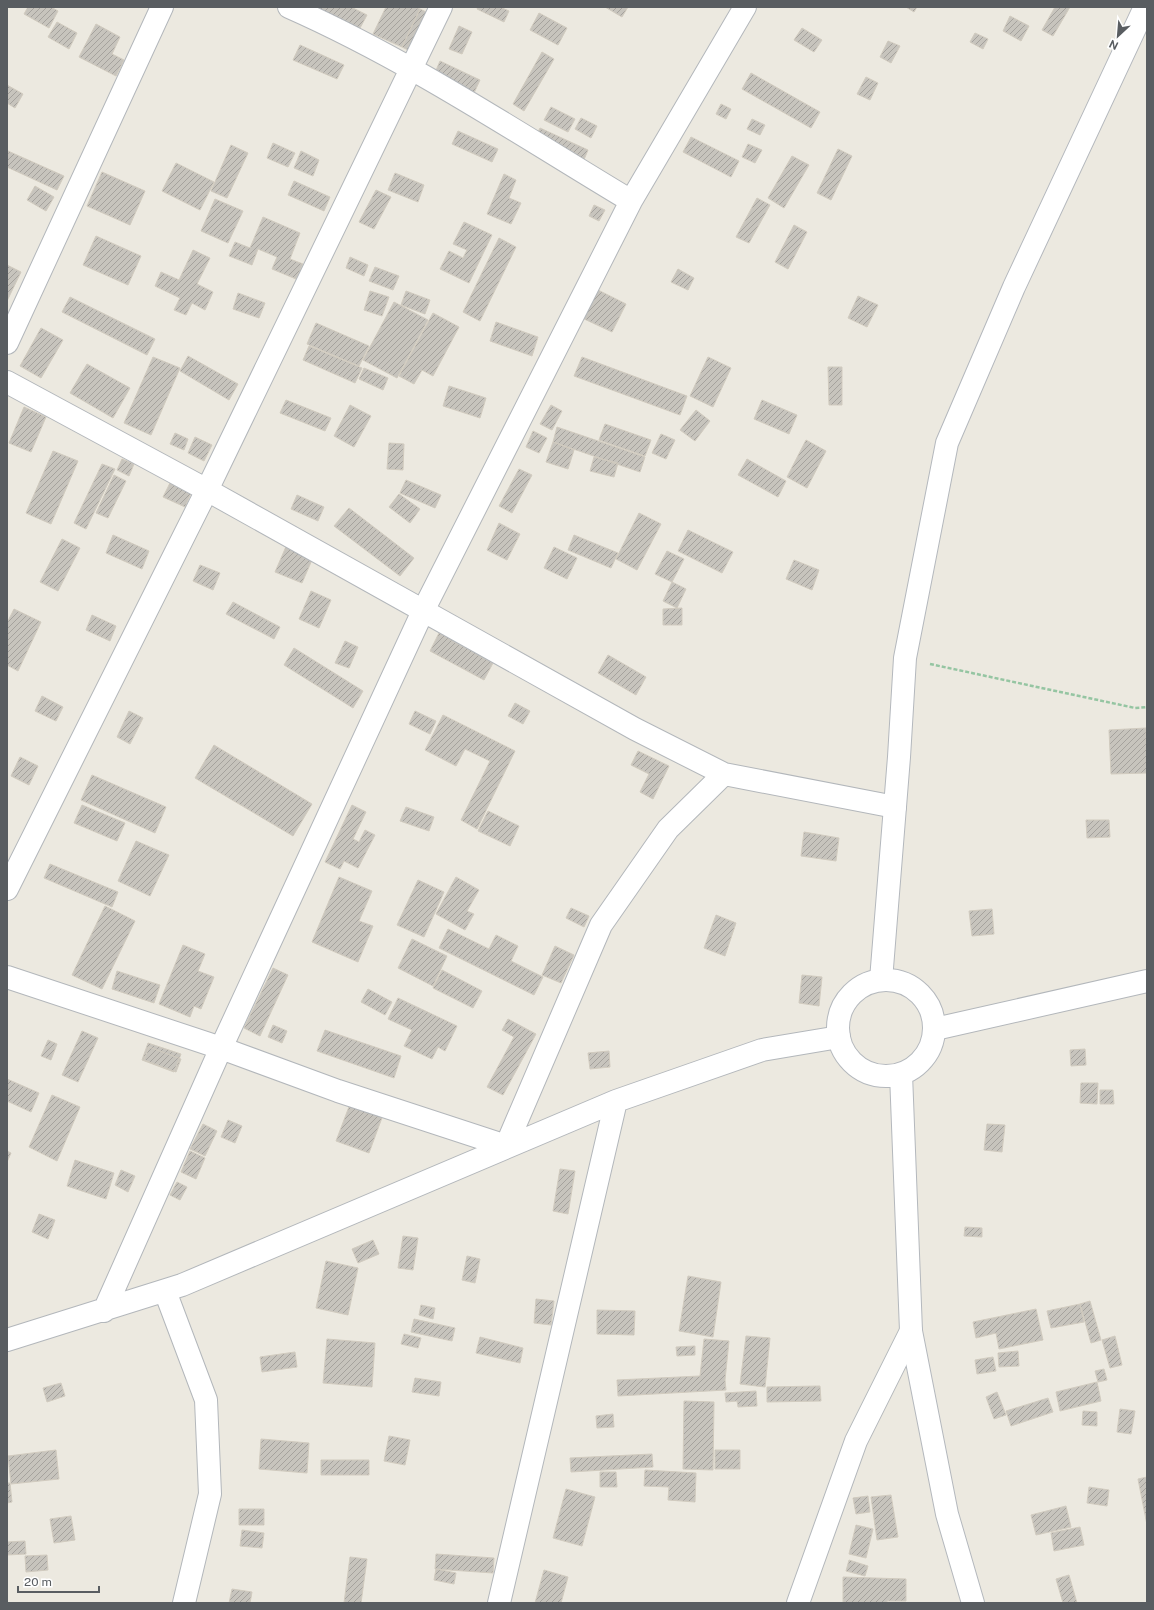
<svg xmlns="http://www.w3.org/2000/svg" width="1154" height="1610" font-family="'Public Sans',sans-serif">
<defs>
<pattern id="building-hatch" width="6" height="6" patternUnits="userSpaceOnUse"><rect width="6" height="6" fill="#c7c4bd"/><path d="M-1 1l2-2M0 6l6-6M5 7l2-2" fill="none" stroke="#a5a29d"/></pattern>
</defs>
<rect width="100%" height="100%" fill="#ece9e0"/>
<!-- building -->
<path fill="url(#building-hatch)" stroke="#d1cbbf" d="M28 7H51L58 11 49 28 24 14Z
M315 7H351L367 15 359 30 315 8Z
M386 7H415L420 9 402 47 373 34Z
M478 7H500L509 11 504 22 477 9Z
M605 7H628L622 17Z
M906 7H917L914 12Z
M1055 7H1070L1053 36 1042 30Z
M420 9 428 13 410 51 402 47Z
M539 13 567 28 558 45 530 30Z
M1010 16 1029 26 1021 41 1003 31Z
M57 22 77 33 69 49 48 37Z
M96 24 120 37 112 54 124 60 116 76 79 57Z
M459 26 472 32 462 54 449 49Z
M802 28 822 40 814 52 794 40Z
M975 33 988 39 983 49 970 42Z
M888 41 900 46 891 63 880 57Z
M300 45 344 65 337 79 293 60Z
M542 52 554 59 524 111 513 104Z
M440 61 480 80 474 93 434 75Z
M751 73 820 112 811 128 742 89Z
M866 77 878 83 870 100 857 94Z
M7 85 23 94 15 108 7 103Z
M721 104 731 109 726 119 716 114Z
M551 107 575 119 568 132 544 120Z
M581 118 597 126 591 138 575 129Z
M752 119 765 125 760 135 747 129Z
M540 128 588 150 583 162 534 140Z
M458 131 498 149 492 162 452 144Z
M691 137 739 161 731 177 683 152Z
M273 143 295 153 288 167 267 158Z
M748 144 762 150 755 163 742 157Z
M231 145 248 153 227 198 211 191Z
M838 149 852 156 831 200 817 193Z
M8 151 64 176 57 190 7 167Z
M301 151 319 160 313 176 294 168Z
M792 156 809 165 784 208 768 198Z
M176 163 214 182 200 210 162 191Z
M102 172 145 191 130 225 87 206Z
M395 173 424 185 418 202 388 190Z
M504 174 516 180 509 198 521 203 511 224 487 214Z
M294 181 330 197 324 211 288 195Z
M35 186 54 197 46 211 27 200Z
M376 190 391 197 374 229 359 222Z
M757 198 770 205 749 243 736 237Z
M215 199 243 211 228 243 201 231Z
M594 205 605 210 599 221 589 216Z
M263 217 300 233 290 259 303 264 296 279 272 269 277 257 258 249 252 265 229 256 235 242 250 248Z
M464 222 492 235 469 283 440 269 449 251 463 258 467 250 453 244Z
M794 225 807 232 788 269 775 262Z
M96 236 141 256 128 285 83 265Z
M499 238 516 247 480 321 463 312Z
M193 250 210 258 197 284 213 292 205 310 192 303 186 315 174 310 180 298 155 286 161 272 179 280Z
M350 257 368 265 364 276 346 268Z
M7 265 21 272 7 301Z
M375 267 399 276 393 290 369 281Z
M678 269 694 278 688 290 671 282Z
M594 288 626 304 612 332 580 317Z
M370 291 389 297 382 316 364 310Z
M406 291 430 300 425 314 401 305Z
M238 293 265 303 259 318 233 309Z
M858 296 878 305 867 327 848 318Z
M70 297 155 339 147 355 62 312Z
M394 302 428 320 397 378 363 360Z
M433 313 459 327 433 376 422 370 414 384 399 376Z
M496 322 538 337 532 356 490 341Z
M316 323 369 346 359 366 307 344Z
M41 328 63 340 41 378 20 366Z
M309 346 362 368 355 383 303 360Z
M188 356 238 384 229 400 180 371Z
M153 357 180 368 151 435 124 423Z
M582 357 687 396 680 415 574 376Z
M708 357 731 368 713 407 690 396Z
M87 364 130 388 113 418 70 393Z
M828 367H842V405H829Z
M364 368 388 378 383 390 359 379Z
M449 386 486 398 480 418 443 406Z
M286 400 331 418 325 431 280 413Z
M762 400 797 415 789 434 754 419Z
M350 405 371 416 354 447 334 436Z
M551 405 562 411 552 430 540 424Z
M24 407 46 417 31 452 9 443Z
M696 410 710 421 695 441 680 430Z
M605 424 651 440 645 456 599 440Z
M557 427 645 457 640 472 553 442Z
M533 431 547 438 539 453 526 447Z
M175 433 188 439 184 450 170 444Z
M661 434 675 440 666 459 652 453Z
M195 437 212 445 204 461 188 453Z
M806 440 826 451 807 488 787 477Z
M553 442 574 450 568 469 546 462Z
M389 443 404 444 403 470 387 469Z
M53 451 78 461 51 524 26 513Z
M594 457 618 463 614 477 590 471Z
M122 459 134 464 129 476 117 470Z
M747 459 786 481 778 497 738 475Z
M102 464 115 469 86 529 74 523Z
M519 469 532 475 512 513 499 506Z
M114 475 126 481 108 518 96 513Z
M406 480 441 495 435 508 400 493Z
M170 483 191 493 185 507 163 497Z
M399 494 420 509 410 523 389 507Z
M297 495 324 507 318 521 291 509Z
M349 508 414 558 400 576 334 526Z
M639 513 661 524 637 570 616 559Z
M499 523 520 534 507 560 487 550Z
M688 530 733 552 722 573 678 551Z
M113 535 149 551 142 569 106 553Z
M574 535 618 553 611 568 568 550Z
M62 539 80 548 58 591 40 582Z
M288 542 315 553 302 583 275 572Z
M554 547 577 558 567 579 544 568Z
M667 551 684 559 672 582 655 574Z
M794 560 819 570 812 590 786 579Z
M200 565 220 573 213 590 193 581Z
M672 582 686 589 677 608 663 601Z
M311 591 331 600 319 628 299 619Z
M233 602 280 627 274 639 226 614Z
M682 608V625H663V609Z
M14 609 41 622 18 671 7 665V623Z
M92 615 116 626 110 641 86 630Z
M439 633 493 663 484 680 430 651Z
M345 641 358 647 349 668 335 663Z
M294 648 363 691 353 708 284 665Z
M608 655 646 677 636 695 598 673Z
M42 696 63 707 56 721 35 711Z
M515 703 530 711 523 724 508 716Z
M129 711 143 718 130 744 117 737Z
M415 711 436 721 430 734 409 724Z
M443 715 515 751 477 829 461 820 490 761 465 749 456 766 425 750Z
M1146 728 1147 773 1111 774 1109 730Z
M214 745 312 804 293 836 195 778Z
M638 751 669 766 653 799 640 792 649 774 631 765Z
M20 757 38 766 29 785 11 776Z
M92 775 166 807 155 833 81 800Z
M82 805 125 823 117 841 74 823Z
M352 805 366 812 353 839 359 842 365 830 375 835 358 868 344 861 340 869 325 862Z
M406 807 434 817 429 831 400 821Z
M488 811 519 826 510 846 478 831Z
M1086 820H1109L1110 837 1087 838Z
M804 832 839 838 836 861 801 856Z
M136 841 169 855 150 896 118 881Z
M50 864 118 892 112 907 44 878Z
M339 877 372 891 359 921 373 926 358 962 312 942Z
M456 877 479 890 467 911 474 914 465 930 436 914Z
M418 880 444 892 424 937 397 925Z
M105 906 135 921 102 989 72 975Z
M571 908 589 916 584 927 566 918Z
M992 909 994 934 972 936 969 911Z
M716 915 736 923 725 956 704 948Z
M448 929 489 949 496 935 518 946 511 961 543 977 534 995 439 948Z
M412 939 447 956 433 986 398 968Z
M183 945 205 954 198 971 214 977 201 1009 194 1006 190 1017 159 1004Z
M555 946 574 955 561 983 542 975Z
M273 968 288 975 260 1036 244 1028Z
M442 970 482 991 473 1008 433 988Z
M117 971 160 985 154 1003 112 989Z
M802 975 822 977 819 1006 799 1003Z
M368 989 392 1002 385 1015 361 1002Z
M398 998 457 1026 445 1051 438 1047 432 1059 404 1046 412 1030 388 1019Z
M508 1019 536 1034 503 1095 487 1087 514 1037 502 1030Z
M273 1025 287 1031 282 1043 268 1037Z
M325 1030 401 1056 394 1078 317 1051Z
M82 1031 98 1038 78 1082 62 1075Z
M48 1040 57 1044 51 1060 41 1056Z
M148 1043 181 1054 174 1072 142 1060Z
M149 1047 181 1059 176 1072 144 1060Z
M1085 1049 1086 1065 1071 1066 1070 1050Z
M609 1051 610 1067 590 1069 588 1053Z
M7 1079 39 1093 31 1112 7 1101Z
M1081 1083H1098L1097 1104 1080 1103Z
M1100 1090H1113L1114 1104H1100Z
M52 1095 80 1107 57 1161 29 1147Z
M350 1104 383 1115 369 1153 336 1141Z
M228 1120 242 1126 235 1143 221 1137Z
M203 1124 217 1131 205 1156 190 1149Z
M987 1124 1005 1125 1002 1152 984 1150Z
M7 1151 11 1153 7 1162Z
M190 1151 205 1158 196 1179 181 1172Z
M75 1160 114 1173 106 1199 67 1186Z
M560 1169 575 1171 568 1214 553 1211Z
M121 1170 135 1176 128 1192 115 1185Z
M177 1182 187 1187 180 1200 170 1195Z
M39 1214 55 1220 48 1239 32 1232Z
M965 1227 982 1228V1237L964 1236Z
M403 1236 418 1238 413 1270 398 1268Z
M373 1240 379 1254 358 1263 352 1249Z
M467 1256 480 1259 475 1283 462 1280Z
M326 1261 358 1268 348 1315 316 1308Z
M688 1276 721 1282 713 1337 679 1331Z
M536 1299 554 1301 551 1325 534 1323Z
M1090 1301 1101 1340 1091 1343 1080 1304Z
M1080 1304 1084 1322 1051 1328 1047 1311Z
M421 1305 435 1308 433 1319 419 1315Z
M1036 1309 1043 1340 999 1349 996 1333 976 1338 973 1322Z
M597 1310 635 1311 634 1335 597 1334Z
M414 1319 455 1328 452 1341 411 1332Z
M404 1334 421 1338 418 1348 401 1344Z
M746 1336 770 1338 765 1387 740 1384Z
M1115 1336 1122 1365 1110 1368 1102 1340Z
M480 1337 523 1348 520 1363 476 1353Z
M327 1339 375 1343 372 1387 323 1383Z
M704 1339 729 1341 725 1380 726 1390 618 1396 617 1380 700 1376Z
M695 1346V1355L677 1356 676 1347Z
M1018 1351 1019 1366 999 1367 998 1353Z
M295 1352 297 1367 262 1372 260 1357Z
M993 1357 996 1371 977 1374 975 1360Z
M1104 1369 1107 1380 1098 1382 1095 1371Z
M415 1378 441 1382 439 1396 412 1392Z
M1097 1382 1101 1401 1060 1411 1056 1392Z
M61 1383 65 1396 47 1402 43 1388Z
M820 1386 821 1401 767 1402V1387Z
M756 1391 757 1406 738 1407 737 1401 726 1402 725 1393Z
M997 1392 1006 1415 994 1419 986 1397Z
M1048 1398 1053 1412 1011 1426 1006 1411Z
M684 1401 714 1402 713 1470 683 1469Z
M1120 1409 1135 1411 1131 1434 1117 1432Z
M1083 1411 1097 1412V1426L1082 1425Z
M613 1414 614 1427 597 1428 596 1416Z
M389 1436 410 1440 405 1465 384 1461Z
M261 1439 309 1443 307 1473 259 1469Z
M56 1450 59 1479 11 1484 8 1456Z
M715 1450H740V1469H715Z
M652 1454 653 1467 571 1472 570 1458Z
M321 1460H369V1475H321Z
M645 1470 696 1473 695 1502 668 1500 669 1487 644 1486Z
M600 1472H616L617 1487H600Z
M1147 1477V1525L1138 1479Z
M7 1483H10L12 1502 7 1503Z
M1089 1487 1109 1490 1107 1506 1087 1503Z
M566 1489 595 1497 582 1546 553 1538Z
M891 1495 898 1537 877 1540 871 1497Z
M868 1496 870 1512 856 1514 853 1498Z
M1066 1506 1071 1527 1036 1535 1031 1515Z
M239 1509H264V1525H239Z
M71 1516 75 1540 54 1543 50 1519Z
M856 1525 873 1529 866 1558 849 1554Z
M1080 1527 1084 1545 1054 1551 1051 1533Z
M242 1530 264 1533 262 1548 240 1546Z
M25 1541 26 1554 7 1555V1542Z
M436 1554 494 1558 493 1573 435 1569Z
M47 1555 48 1570 26 1572 25 1556Z
M350 1557 367 1559 361 1603H344Z
M849 1560 868 1566 865 1576 846 1571Z
M436 1569 456 1573 454 1584 434 1580Z
M544 1570 568 1577 561 1603H535Z
M1069 1575 1077 1603H1063L1056 1579Z
M843 1577 906 1579V1601H887V1603H843Z
M232 1589 252 1592 250 1603H229Z"/>
<g fill="none" stroke-linecap="round" stroke-linejoin="round">
<defs>
<path id="street" d="M289 7C409 60 519 134 631 201
M7 343 162 7
M7 382 207 490 635 729 724 774 895 807
M7 889 207 490 441 7
M7 977 221 1048 338 1091 506 1146 601 925 668 829 724 774
M935 1029 1147 981
M165 1291 206 1400 210 1494 184 1603
M104 1311 221 1048 423 611 631 201 745 7
M7 1340 182 1285 616 1101 762 1050 839 1037
M499 1603 616 1101
M798 1603 856 1441 911 1331"/>
<path id="secondary" d="M838 1028a48 48 0 1 1 96 0a48 48 0 1 1-96 0Z
M881 980 899 757 905 658 947 443 1014 287 1145 7
M901 1074 911 1331 947 1514 973 1603"/>
</defs>
<!-- street casing -->
<use href="#street" stroke="#b3b7bb" stroke-width="24"/>
<!-- secondary casing -->
<use href="#secondary" stroke="#b4b8bd" stroke-width="24"/>
<!-- path -->
<path stroke="#95c5a2" stroke-width="2.5" stroke-dasharray="4 2" stroke-linecap="butt" d="M930 664 1135 708 1147 707"/>
<!-- street -->
<use href="#street" stroke="#fff" stroke-width="22"/>
<!-- secondary -->
<use href="#secondary" stroke="#fff" stroke-width="22"/>
</g>
<!-- border -->
<rect width="1154" height="1610" fill="none" stroke="#595d61" stroke-width="16"/>
<!-- north arrow -->
<g transform="translate(1118 36) rotate(206)" stroke="#ffffff" stroke-width="3" paint-order="stroke">
<path d="M0-3L7 15L0 10L-7 15Z" fill="#595d61"/>
<text y="-6" font-size="11" font-weight="bold" text-anchor="middle" fill="#595d61">N</text>
</g>
<!-- scale -->
<path d="M18 1586v6h81v-6" fill="none" stroke="#595d61" stroke-width="2"/>
<text x="24" y="1586" font-size="12" fill="#595d61" stroke="#ffffff" stroke-width="3" paint-order="stroke">20 m</text>
</svg>
